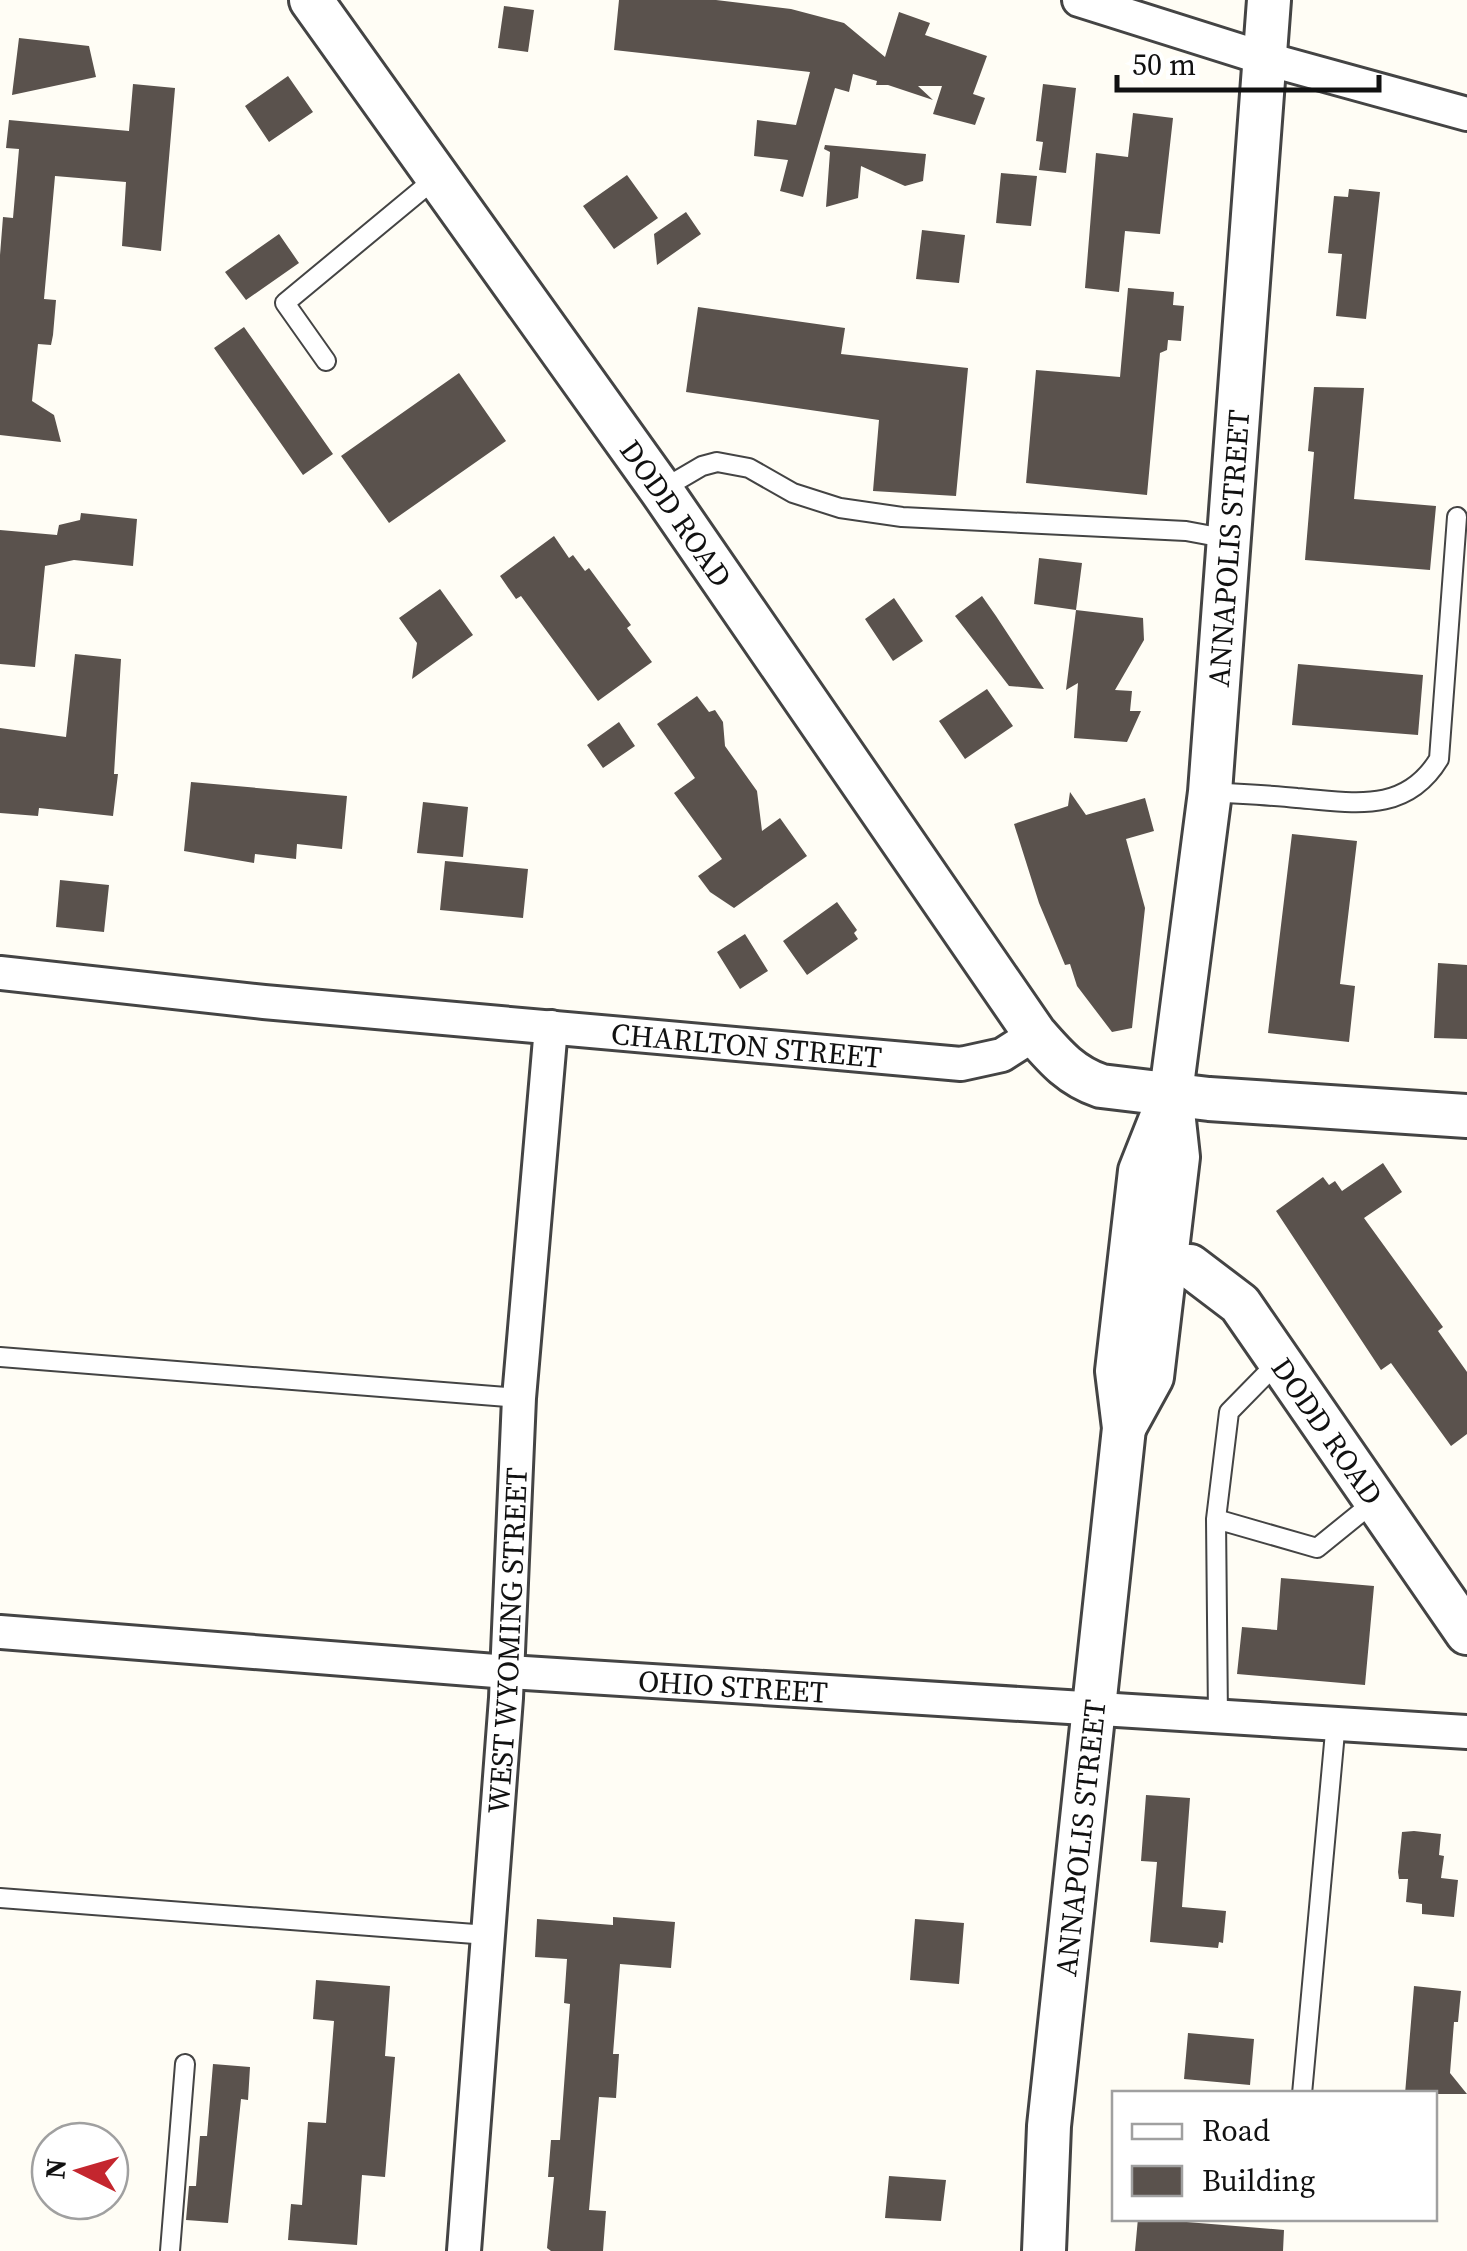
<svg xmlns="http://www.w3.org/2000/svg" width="1467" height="2251" font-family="'Source Serif 4',serif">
<rect width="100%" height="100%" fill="#fffdf5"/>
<!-- building -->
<path fill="#5a524d" d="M619 0H716L791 9 844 23 885 57 899 12 930 23 925 35 987 56 973 94 985 98 975 125 933 114 942 86H918L933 100 888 85H876L877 81 853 74 849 92 835 88 803 197 780 191 788 160 754 156 757 120 796 125 810 72 614 50Z
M504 6 534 10 528 52 498 48Z
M19 38 89 46 96 77 12 95Z
M288 76 313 112 269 142 245 106Z
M133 84 175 88 161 251 122 246 126 182 55 176 44 299 56 300 53 335 51 345 38 344 32 401 54 415 61 442 0 435V255L3 217 13 218 19 149 6 148 9 120 129 131Z
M1043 84 1076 88 1066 173 1039 170 1043 142 1036 141Z
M1133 113 1173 118 1160 234 1125 231 1119 292 1085 288 1096 153 1128 157Z
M825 145 926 154 923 181 905 186 861 166 858 198 826 207 830 152 824 149Z
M1001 173 1037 176 1031 226 996 223Z
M627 175 658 218 614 249 583 206Z
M1349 189 1380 192 1366 319 1336 316 1342 254 1328 253 1334 196 1348 197Z
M686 212 701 234 657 265 654 234Z
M922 230 965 235 959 283 916 279Z
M279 234 299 263 246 300 225 272Z
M1128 288 1174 292 1173 305 1184 306 1181 341 1168 340 1167 350 1160 353 1147 495 1026 483 1036 370 1120 377Z
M698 307 845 328 841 354 968 368 956 496 873 491 879 420 686 392Z
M244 327 333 454 303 475 214 348Z
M459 373 506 441 389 523 341 456Z
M1314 387 1364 388 1354 499 1436 506 1430 570 1305 560 1314 452 1308 451Z
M81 513 137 519 133 566 74 560 45 566 35 667 0 664V530L57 535 59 525 80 520Z
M554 536 569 558 573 555 585 571 589 568 631 625 627 628 652 662 598 701 521 596 516 599 500 576Z
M1039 558 1082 563 1076 610 1034 604Z
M440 589 473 635 412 679 417 643 399 618Z
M982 596 996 616 1044 689 1009 686 955 616Z
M894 598 923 641 893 661 865 619Z
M1076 610 1143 618 1144 640 1115 690 1132 691 1130 711H1141L1127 742 1074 738 1078 683 1066 690Z
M75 654 121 659 114 774H118L113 816 39 808 38 816 0 813V728L66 737Z
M1298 664 1423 675 1418 735 1292 725Z
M987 689 1013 726 965 759 939 721Z
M697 696 709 712 715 710 723 722 725 746 757 791 762 831 780 818 807 856 734 908 710 892 698 876 722 859 674 793 695 778 657 724Z
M619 722 635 746 603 768 587 745Z
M191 782 347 796 342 849 297 844 296 859 255 854 254 863 184 851Z
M1070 792 1086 815 1145 798 1154 831 1126 839 1145 908 1132 1028 1112 1032 1077 986 1070 964 1065 965 1039 903 1014 824 1068 806Z
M423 802 468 807 463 857 417 853Z
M1292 834 1357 841 1340 984 1355 986 1349 1042 1268 1033Z
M445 861 528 869 523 918 440 910Z
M60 880 109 885 104 932 56 927Z
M837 902 857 930 854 933 858 939 807 975 783 941Z
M745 934 768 971 740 989 717 952Z
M1438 963 1467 965V1039L1434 1038Z
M1383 1163 1402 1192 1364 1218 1443 1327 1438 1331 1467 1372V1434L1451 1446 1391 1363 1381 1370 1276 1211 1323 1177 1329 1185 1335 1181 1342 1191Z
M1281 1578 1374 1586 1365 1685 1237 1674 1242 1627 1277 1630Z
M1146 1795 1190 1798 1182 1907 1226 1911 1223 1943 1219 1942 1218 1948 1150 1942 1157 1862 1141 1861Z
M1414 1831 1441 1834 1439 1855 1444 1856 1441 1878 1458 1880 1454 1917 1422 1914V1904L1406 1902 1408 1879H1399L1398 1872 1402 1832Z
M613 1917 675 1922 671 1968 620 1964 613 2054H619L616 2098 599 2097 589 2210 606 2211 603 2251H551L547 2248 554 2177H548L551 2140H560L570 2004 564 2003 567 1959 535 1957 537 1919 613 1925Z
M915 1919 964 1923 959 1984 910 1980Z
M316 1980 390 1986 385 2056 395 2057 385 2177 362 2175 357 2245 288 2240 291 2204 302 2205 308 2122 326 2123 334 2021 313 2019Z
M1414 1986 1461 1991 1458 2022H1454L1450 2073 1467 2094H1405Z
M1188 2033 1254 2039 1250 2085 1184 2079Z
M213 2064 250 2067 248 2100 241 2099 228 2223 186 2220 189 2186H196L200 2136H207Z
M889 2176 946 2180 941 2221 885 2218Z
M1138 2218 1284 2230 1283 2251H1135Z"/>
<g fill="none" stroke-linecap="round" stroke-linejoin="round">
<defs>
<path id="service" d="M326 361 285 303 437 177
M661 490 702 466 717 462 749 468 793 493 840 508 902 517 1186 531 1229 539
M1210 792C1239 794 1268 795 1297 798 1352 802 1405 815 1439 759L1457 517
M0 1357 519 1398
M1216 1519 1317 1548 1375 1501
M1218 1717 1216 1519 1229 1412 1279 1361
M0 1898 488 1935
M1302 2094 1336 1721
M170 2251 185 2064"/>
<g id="minor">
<path d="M1079 0 1263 58 1467 114"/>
<path id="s1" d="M0 973 264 1002 961 1064 1002 1055 1035 1034"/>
<path id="s2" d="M0 1632 508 1672 1467 1732"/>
<path id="s3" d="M464 2251 506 1698 519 1398 551 1027"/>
</g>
<g id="tertiary">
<path id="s4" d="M311 0 661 490 1035 1034C1055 1057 1071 1076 1101 1086L1209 1099 1467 1116"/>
<path id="s5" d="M1165 1266H1190L1240 1304 1467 1633"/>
<path id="s6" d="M1124 1428 1152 1377 1178 1157 1171 1093 1210 792 1269 0"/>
<path id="s7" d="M1044 2251 1049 2126 1124 1428 1117 1371 1140 1171 1169 1098"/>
</g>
</defs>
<!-- service casing -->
<use href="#service" stroke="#444" stroke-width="22"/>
<!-- minor casing -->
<use href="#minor" stroke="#444" stroke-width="38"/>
<!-- tertiary casing -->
<use href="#tertiary" stroke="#444" stroke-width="48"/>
<!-- service -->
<use href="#service" stroke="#fff" stroke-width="18"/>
<!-- minor -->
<use href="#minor" stroke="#fff" stroke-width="32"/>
<!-- tertiary -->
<use href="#tertiary" stroke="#fff" stroke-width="42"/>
</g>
<g text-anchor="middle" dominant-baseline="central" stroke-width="10" stroke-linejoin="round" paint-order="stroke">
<!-- street labels -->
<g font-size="30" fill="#111" stroke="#fff">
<text stroke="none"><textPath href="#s4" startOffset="630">DODD ROAD</textPath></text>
<text stroke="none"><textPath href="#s6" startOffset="892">ANNAPOLIS STREET</textPath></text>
<text stroke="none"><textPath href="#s1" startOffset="750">CHARLTON STREET</textPath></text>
<text stroke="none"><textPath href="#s5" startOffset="242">DODD ROAD</textPath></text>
<text stroke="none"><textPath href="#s3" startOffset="612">WEST WYOMING STREET</textPath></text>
<text stroke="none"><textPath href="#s2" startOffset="735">OHIO STREET</textPath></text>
<text stroke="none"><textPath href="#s7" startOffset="415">ANNAPOLIS STREET</textPath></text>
</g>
</g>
<!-- legend -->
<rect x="1112" y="2091" width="325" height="130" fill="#ffffff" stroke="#a0a0a0" stroke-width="2.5"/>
<rect x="1132" y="2124" width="50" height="15" fill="#ffffff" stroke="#a0a0a0" stroke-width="2.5"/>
<text x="1202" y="2141" font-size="30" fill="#111111">Road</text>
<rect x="1132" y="2166" width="50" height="30" fill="#5a524d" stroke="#a0a0a0" stroke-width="2.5"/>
<text x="1202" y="2191" font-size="30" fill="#111111">Building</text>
<!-- north arrow -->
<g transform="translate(80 2171) rotate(275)"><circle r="48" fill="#ffffff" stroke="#a0a0a0" stroke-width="2.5"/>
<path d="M0-8L18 38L0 25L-18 38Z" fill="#c4262e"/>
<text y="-15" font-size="28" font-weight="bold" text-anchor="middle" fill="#111111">N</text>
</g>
<!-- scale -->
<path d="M1117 75v15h262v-15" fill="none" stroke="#111111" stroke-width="5"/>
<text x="1132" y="75" font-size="30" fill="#111111" stroke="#ffffff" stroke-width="8" paint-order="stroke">50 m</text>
</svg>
